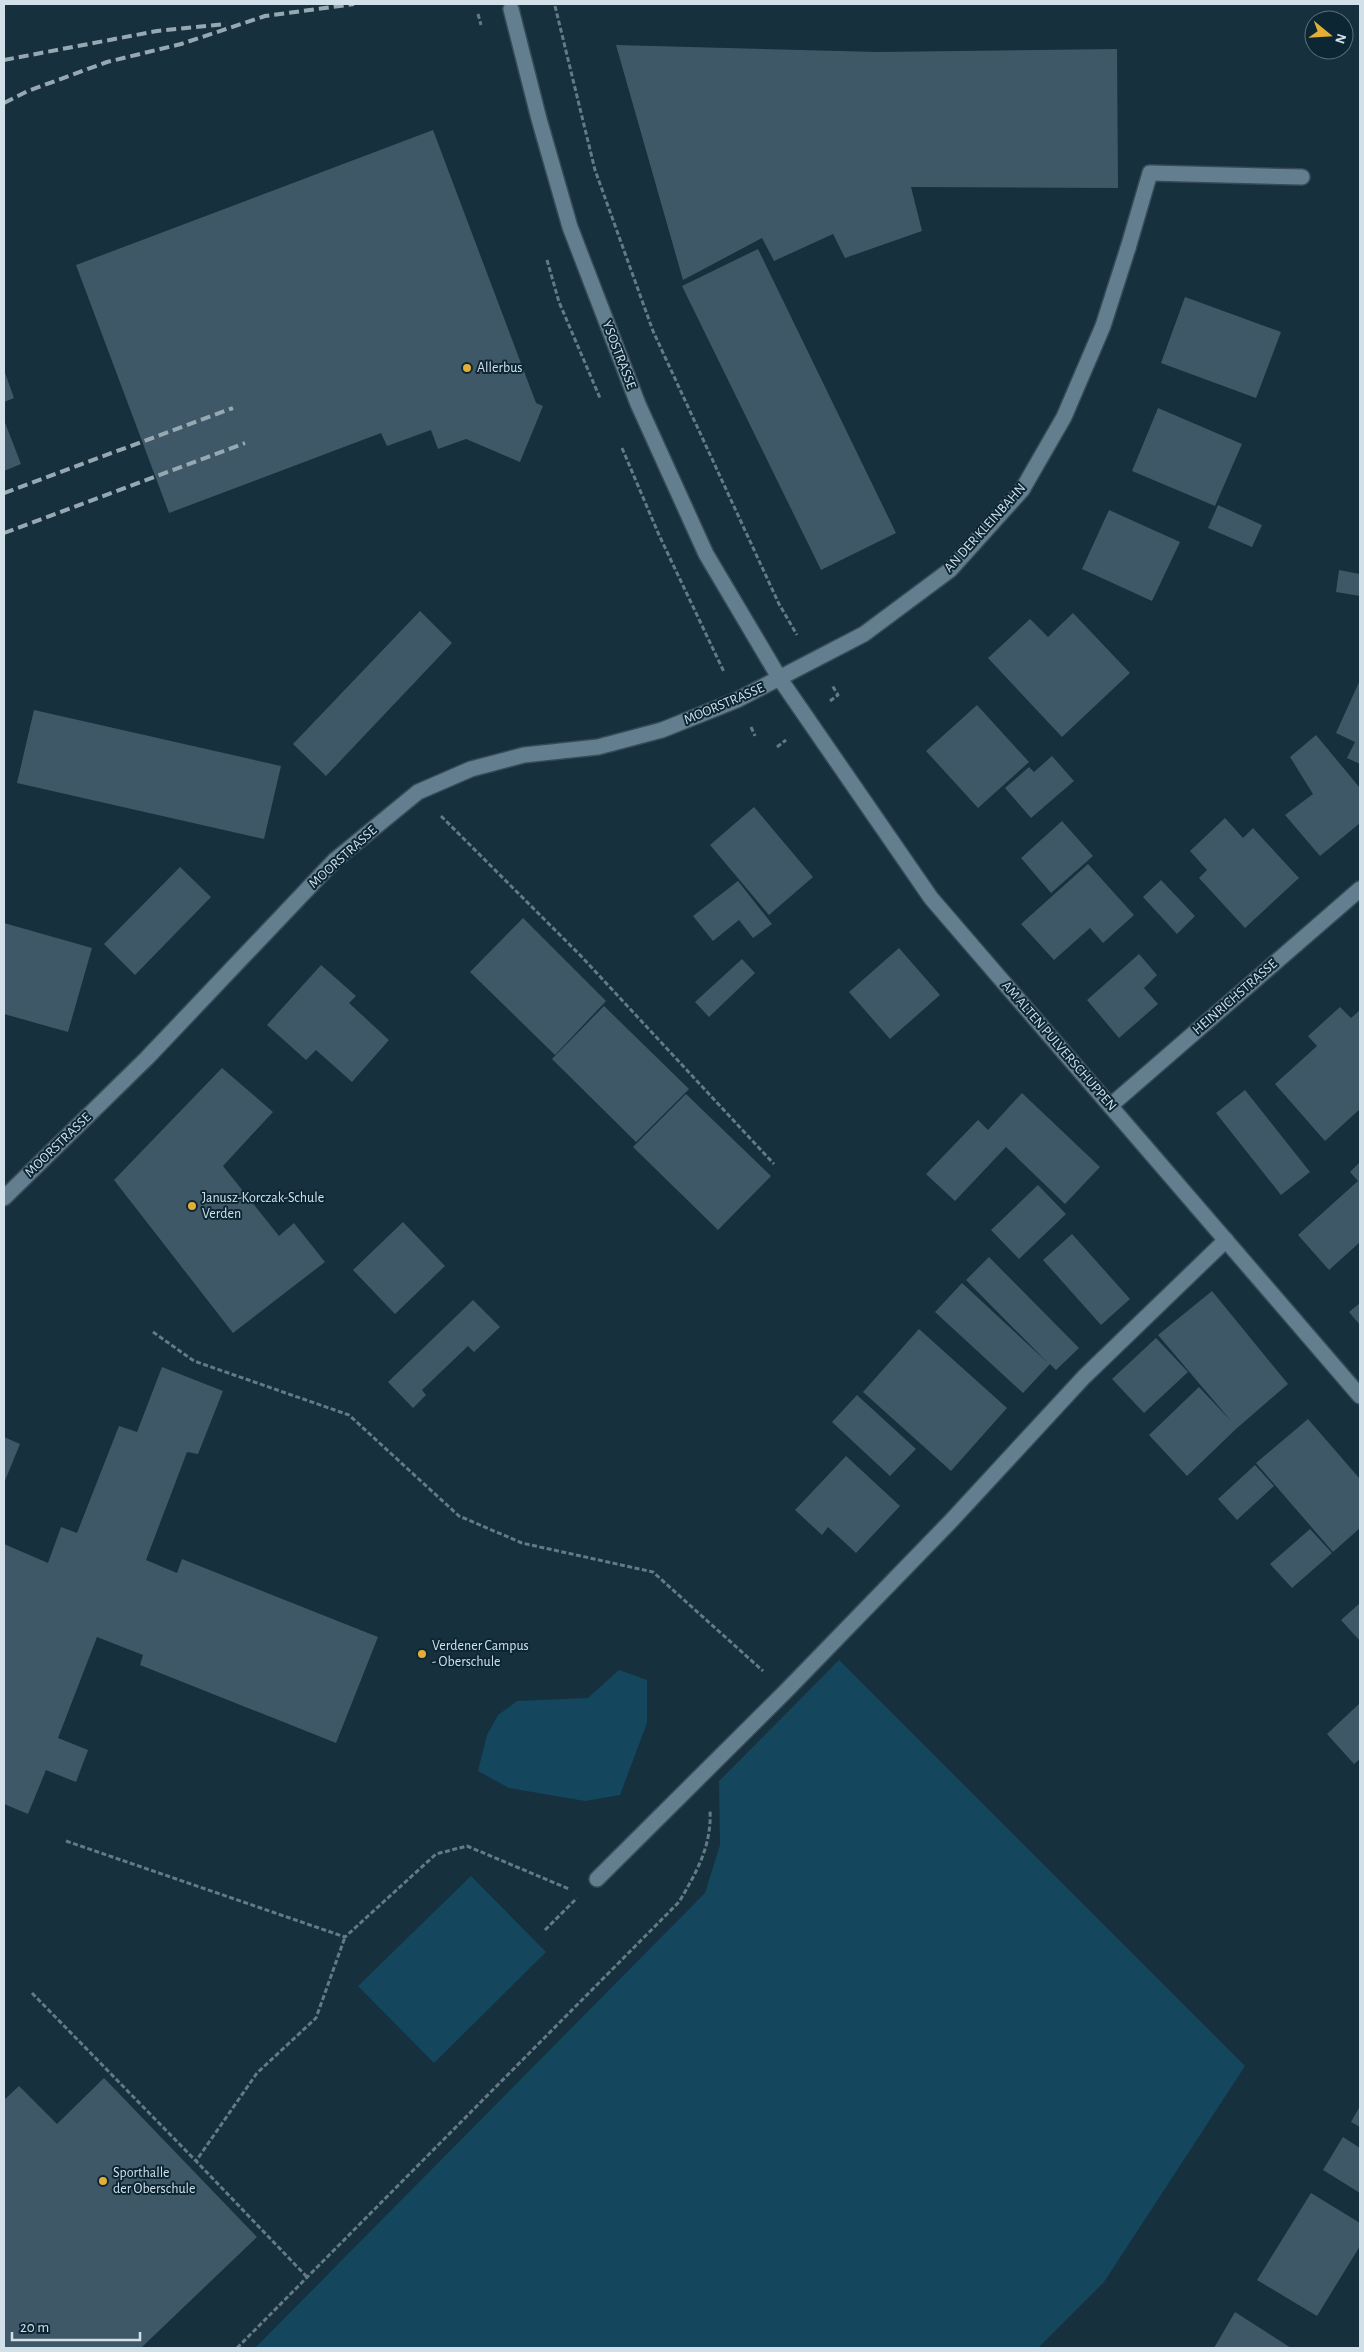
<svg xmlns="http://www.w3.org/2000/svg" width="1364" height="2352" font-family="'Alegreya Sans',sans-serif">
<rect width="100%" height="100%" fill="#16303d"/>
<!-- green -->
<path fill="#14465e" d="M839 1660 1245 2066 1104 2282 1038 2348H255L705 1893 720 1845 719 1781Z
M619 1670 647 1680V1723L620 1795 585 1801 509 1788 478 1771 487 1735 498 1715 517 1701 588 1698Z
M471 1876 546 1952 434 2063 358 1986Z"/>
<!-- building -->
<path fill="#3e5867" d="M616 45 878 52 1117 49 1118 188 911 187 922 231 845 258 833 234 774 261 762 238 683 280Z
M433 130 536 403 543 406 520 462 466 439 438 449 431 430 387 446 381 433 169 513 76 265Z
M758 249 896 533 821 570 682 286Z
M1185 297 1281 332 1256 398 1161 363Z
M4 370 14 398 4 402Z
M1158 408 1242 444 1215 506 1132 471Z
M4 420 21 464 4 471Z
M1218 505 1262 525 1252 547 1208 528Z
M1109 510 1180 542 1152 601 1082 569Z
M1339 570 1360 574V596L1336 592Z
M420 611 452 643 326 776 293 744Z
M1073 613 1130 673 1062 737 988 658 1030 619 1048 637Z
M1360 680V764L1347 758 1355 742 1336 733Z
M977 705 1029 762 978 808 926 751Z
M34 710 281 766 264 839 17 783Z
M1316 735 1360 788V823L1320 856 1285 815 1313 794 1290 757Z
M1052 756 1074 781 1031 818 1005 788 1029 767 1034 772Z
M754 807 813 877 769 915 710 845Z
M1225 818 1243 838 1253 828 1299 878 1245 928 1199 878 1207 870 1190 851Z
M1062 821 1093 856 1051 893 1021 858Z
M1088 864 1134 915 1103 943 1090 928 1054 960 1021 924Z
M180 867 211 897 135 975 104 944Z
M1161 880 1195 916 1177 934 1143 897Z
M738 881 772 924 753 938 739 920 713 941 693 916Z
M523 918 606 1001 555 1055 470 972Z
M4 923 92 948 68 1032 4 1014Z
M899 948 940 995 890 1039 849 992Z
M1139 954 1157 975 1144 988 1158 1004 1119 1038 1087 1000Z
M742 959 755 973 709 1017 695 1002Z
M321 965 356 996 349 1003 389 1040 352 1082 316 1050 306 1060 267 1025Z
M604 1006 689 1089 636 1142 552 1059Z
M1340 1007 1351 1018 1360 1010V1109L1325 1141 1275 1084 1317 1046 1308 1036Z
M222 1068 273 1112 223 1166 279 1236 294 1223 325 1262 233 1333 114 1180Z
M1245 1090 1310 1172 1281 1195 1216 1113Z
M1022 1093 1100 1167 1065 1204 1006 1147 955 1201 926 1174 978 1120 988 1130Z
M686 1094 771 1176 718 1230 633 1147Z
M1360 1162V1242L1329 1270 1298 1235 1358 1181 1350 1172Z
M1038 1185 1066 1214 1019 1259 991 1230Z
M403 1222 445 1266 395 1314 353 1270Z
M1072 1234 1130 1299 1101 1325 1043 1260Z
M989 1257 1079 1348 1056 1370 1050 1364 1023 1393 935 1312 962 1283 1048 1363 966 1280Z
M1212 1291 1288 1384 1237 1428 1187 1476 1149 1435 1199 1387 1232 1422 1158 1335Z
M473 1300 500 1327 474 1352 468 1346 422 1390 426 1395 413 1408 388 1382Z
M1360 1303V1325L1349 1312Z
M919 1329 1007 1408 951 1471 863 1392Z
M1156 1338 1188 1372 1144 1413 1112 1379Z
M162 1367 223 1391 198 1454 187 1452 146 1560 177 1573 182 1559 378 1637 336 1743 140 1665 143 1655 97 1637 58 1738 88 1750 76 1782 46 1770 28 1814 4 1804V1544L48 1563 61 1527 77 1533 119 1426 137 1432Z
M857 1395 916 1449 890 1476 832 1422Z
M1308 1419 1360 1479V1528L1333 1552 1256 1463Z
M4 1437 20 1444 4 1483Z
M846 1456 900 1506 856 1553 828 1527 822 1535 795 1510Z
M1255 1465 1274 1486 1237 1520 1218 1499Z
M1310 1529 1332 1553 1292 1588 1270 1564Z
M1360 1603V1641L1341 1620Z
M1360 1703V1759L1354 1764 1327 1734Z
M104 2078 257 2237 141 2348H4V2100L19 2086 57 2124Z
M1360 2106V2127L1351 2122Z
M1343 2137 1360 2148V2193L1323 2170Z
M1311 2193 1360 2223V2246L1317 2316 1257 2280Z
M1235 2312 1291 2348H1214Z"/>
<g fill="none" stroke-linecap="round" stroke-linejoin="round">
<defs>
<path id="lane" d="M1128 248 1150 173 1302 177
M597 1879 786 1691 950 1522 1084 1377 1226 1240"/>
<path id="street" d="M511 9 539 119 570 227 638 404 706 554 780 679 931 898 1360 1396
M1110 1106 1360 889
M4 1198 147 1058 335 860 418 792 471 769 524 755 598 747 662 730 737 700 864 634 950 570 1022 490 1064 417 1103 326 1128 248"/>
</defs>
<!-- lane casing -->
<use href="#lane" stroke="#364b57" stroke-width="18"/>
<!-- street casing -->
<use href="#street" stroke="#364b57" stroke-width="18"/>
<!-- path -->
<path stroke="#647a85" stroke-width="3" stroke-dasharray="5 2.5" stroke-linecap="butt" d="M555 6 595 170 653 331 779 604 797 635
M478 14 481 25
M547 260 559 302 600 398
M622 448 659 535 724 672
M830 701 838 695 832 685
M751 727 755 736
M777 747 786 740
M441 816 580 955 774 1164
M153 1332 194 1361 349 1415 459 1516 522 1543 653 1572 763 1671
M66 1841 345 1937 436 1854 467 1846 569 1889
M545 1930 577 1898
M32 1993 196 2161
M307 2277 196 2161 257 2073 316 2018 345 1937
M237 2348 679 1902C696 1873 712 1846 710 1810"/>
<!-- lane -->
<use href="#lane" stroke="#637e8e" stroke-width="15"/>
<!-- street -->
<use href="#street" stroke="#637e8e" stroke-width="15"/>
<!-- rail -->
<path stroke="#96a9b3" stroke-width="4" stroke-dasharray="10 5" stroke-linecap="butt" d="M4 60 157 31 226 24
M4 103 28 91 107 62 181 44 265 16 354 4
M4 493 233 408
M4 533 245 443"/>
</g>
<!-- markers -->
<g fill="#e3ae35" stroke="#0c2633" stroke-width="2">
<circle cx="467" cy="368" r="5"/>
<circle cx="192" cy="1206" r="5"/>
<circle cx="422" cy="1654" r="5"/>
<circle cx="103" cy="2181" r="5"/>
</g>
<g text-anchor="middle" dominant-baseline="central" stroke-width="4" stroke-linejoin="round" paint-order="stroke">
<!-- street labels -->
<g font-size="14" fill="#d1e0e9" stroke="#0c2633">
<text transform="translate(619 355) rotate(69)">YSOSTRASSE</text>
<text transform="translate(985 528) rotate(-48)">AN DER KLEINBAHN</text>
<text transform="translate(724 704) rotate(-23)">MOORSTRASSE</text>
<text transform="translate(343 857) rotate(-42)">MOORSTRASSE</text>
<text transform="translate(1235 997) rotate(-41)">HEINRICHSTRASSE</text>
<text transform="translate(1059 1046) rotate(49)">AM ALTEN PULVERSCHUPPEN</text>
<text transform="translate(58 1145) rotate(-44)">MOORSTRASSE</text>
</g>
<!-- poi labels -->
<g font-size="14" fill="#d1e0e9" stroke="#0c2633" text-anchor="start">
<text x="477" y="368">Allerbus</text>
<text x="202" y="1198">Janusz-Korczak-Schule<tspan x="202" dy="16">Verden</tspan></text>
<text x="432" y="1646">Verdener Campus<tspan x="432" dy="16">- Oberschule</tspan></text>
<text x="113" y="2173">Sporthalle<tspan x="113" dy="16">der Oberschule</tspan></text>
</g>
</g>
<!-- border -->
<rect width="1364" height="2352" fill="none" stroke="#d1e0e9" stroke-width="10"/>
<!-- north arrow -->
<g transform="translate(1329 35) rotate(108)"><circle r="24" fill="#0c2633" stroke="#5b707c"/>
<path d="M0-4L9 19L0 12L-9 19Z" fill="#e3ae35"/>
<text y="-8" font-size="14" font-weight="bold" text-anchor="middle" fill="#d1e0e9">N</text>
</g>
<!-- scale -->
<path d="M12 2332v8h128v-8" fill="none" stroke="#d1e0e9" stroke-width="2.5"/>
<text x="20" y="2332" font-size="15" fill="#d1e0e9" stroke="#0c2633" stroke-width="4" paint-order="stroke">20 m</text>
</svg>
